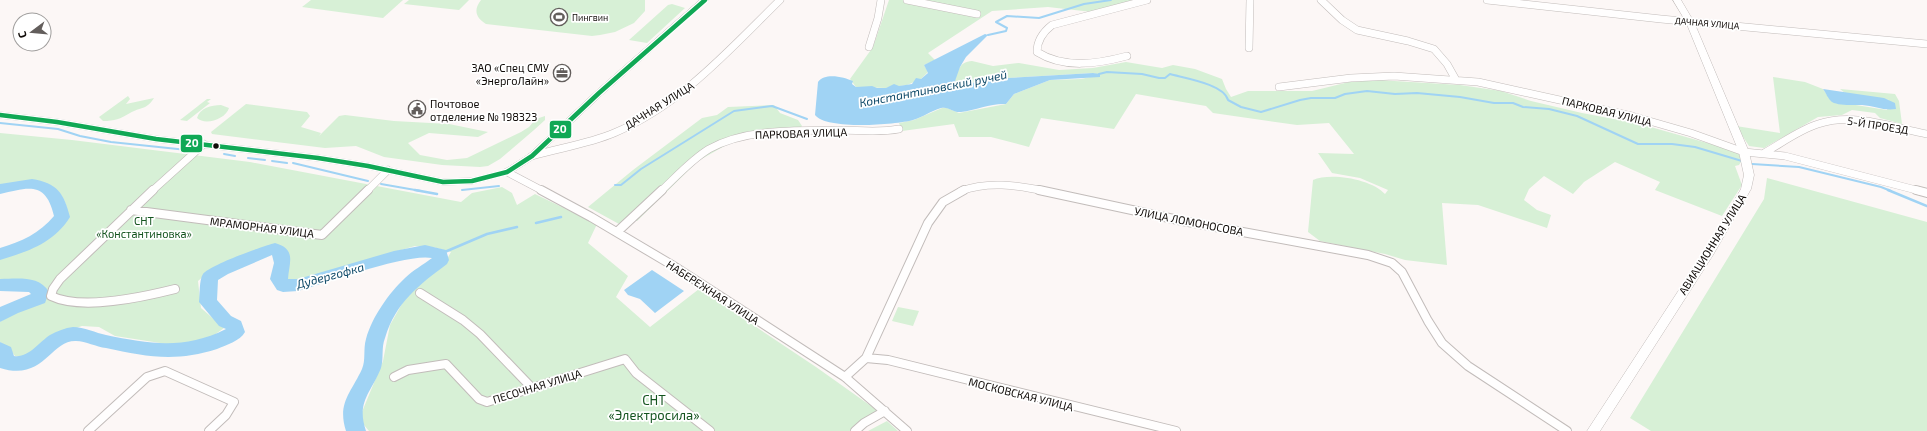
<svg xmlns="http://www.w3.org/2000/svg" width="1927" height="431" font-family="'Exo 2',sans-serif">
<rect width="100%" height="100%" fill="#fcf7f6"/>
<!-- green -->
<path fill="#d7f0d6" d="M311 0H403L383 18 302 7Z
M409 0H469L459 10 404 4Z
M481 0H645V11L634 23 615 32 600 35 592 36 486 24C476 18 473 10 481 0Z
M889 0H1134L1092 12 1048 7 992 11 928 53 935 60 924 65 928 72 921 79 907 85 886 88 856 87 850 79 873 47Z
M672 4 685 8 647 43 629 40 668 5Z
M972 61 993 66 1019 63 1059 70 1093 68 1126 62 1162 68 1173 65 1195 69 1222 79 1226 89 1231 97 1248 91H1312L1349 82 1378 80 1460 85 1501 91 1531 101 1582 113 1640 124 1718 146 1739 154 1742 160 1739 165 1735 166 1742 185 1722 216 1655 190 1660 182 1615 162 1584 182 1573 194 1544 176 1529 189 1524 200 1537 210 1551 215 1547 228 1478 205 1442 203 1447 265 1405 260 1385 254 1320 241 1308 232 1313 180C1330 172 1372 179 1385 194L1388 190 1360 178 1332 173 1318 153 1354 154 1329 123 1297 125 1213 113 1206 106 1136 94 1114 129 1041 118 1029 147 991 137H959L954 124 902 131 899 123 914 120 942 108H947L959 113 1006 104 1014 94 1050 80 1081 79 1100 75 1093 73 1008 78 964 84 954 81C959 70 959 62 972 61Z
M1773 77 1805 82 1823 89 1831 101 1887 110 1889 100 1845 93 1840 89 1895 94 1899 101 1902 124 1880 118 1875 113 1852 110 1842 115 1818 117 1764 148 1749 146 1736 126 1780 133Z
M128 96 130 99 126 104 154 98C147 110 140 107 130 113 120 119 115 121 103 121L99 117Z
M207 99H211L207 102 210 103 187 121 180 120Z
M246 104 307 112 310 116 301 127 321 133 319 136 339 116 345 115 394 121 449 124 488 132 478 137 429 133 408 143 420 155 447 160 467 158 521 132 529 127 536 119 545 116V120L534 130 500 159 488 166 480 167 442 165 384 157 356 146 325 148 212 134 211 132Z
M221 105 229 108C226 119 205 126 197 118 200 108 211 105 221 105Z
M774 105 780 113 798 120 802 126 796 134 755 136 728 144 698 161 637 221H623L619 224 588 207 633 170 702 118 717 115 728 107Z
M0 133 72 140 250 162 461 202 472 193 502 187 512 193 517 205 535 194 597 224 588 243 628 276 616 297 650 327 699 289 816 367 878 411 852 431H369L359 419 383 361 390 325 408 293 444 264 451 252 433 247 415 246 297 280H286L288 262 284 247 270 245 213 268 198 281 201 308 224 328 209 339 173 345 115 336 99 327 82 326 61 333 46 347 27 356H15L9 348 0 342V322L15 312 40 303 43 295 42 286 28 282H0V257C20 250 42 243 58 229 78 213 61 184 39 182 26 180 13 183 0 186Z
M1767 178 1927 222V431H1651L1630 418 1764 199Z
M898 307 919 311 913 326 892 321Z
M887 421 898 431H868Z"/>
<!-- water -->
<path fill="#a0d3f4" d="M985 34 988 35 966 57 960 67 955 81 964 84 1008 78 1093 73 1100 74V77L1050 80 1014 94 1006 104C992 103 976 110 961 112 953 113 949 106 941 108 931 111 923 117 913 120 895 125 826 130 815 115L818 82C825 72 844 77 853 81L852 84 856 87 872 86 877 88H886L894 84 899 86 912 84 916 78 921 79 928 73 924 65Z
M1823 89 1884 98 1895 103 1896 109C1884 111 1875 106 1862 105 1854 105 1839 106 1832 102 1828 99 1826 93 1823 89Z
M652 270 684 291 655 313 640 299 628 295 624 290Z"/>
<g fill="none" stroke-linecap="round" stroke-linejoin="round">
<!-- stream-far1 -->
<path stroke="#a0d3f4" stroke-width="2" d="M988 35 1006 31 1007 28 996 22 1007 16 1039 18 1084 4 1111 0
M1099 74 1107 72 1142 74 1159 78H1165L1170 74C1184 78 1224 84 1228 100L1241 107 1261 112 1300 100 1311 98H1335L1345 94 1367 91 1395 94 1417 93 1460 97 1494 103H1513L1523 107 1549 109 1577 116 1638 144H1672L1695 147 1742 161
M0 123 58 129 80 136 111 142 187 150
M224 154 235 156
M248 158 265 160
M272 161 287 163
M293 163 368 181
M1752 164 1799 167 1881 187 1891 191
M381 184 421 191
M615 185H621L641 169 734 111 772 106 807 119
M462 190 499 186"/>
<!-- stream -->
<path stroke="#a0d3f4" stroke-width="2.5" d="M415 190 437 194
M1888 190 1927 206
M536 223 561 217
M440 254 487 234 517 227"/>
<!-- river -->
<path fill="#a0d3f4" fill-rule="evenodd" d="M32 179C57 183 64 193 70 217 54 243 27 252 0 260V248C21 242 40 233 54 216 46 181 29 187 0 194V184Z
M275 243C297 249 289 263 288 279H298L394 251 425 245 446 250 449 260 447 264C419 285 396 302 385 338 381 348 384 358 381 368 371 393 356 402 366 431H346C337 403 351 393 362 369 366 360 363 349 366 339 372 317 389 293 405 278 413 270 423 265 432 258 407 253 326 283 298 291L283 292 277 290 270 279 274 263 272 255 228 274 218 280 217 300 231 316 241 321 245 332C240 341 226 345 217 349 177 362 146 357 106 348 96 347 86 341 76 341 50 340 44 382 0 368V342L11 347 14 356C29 358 39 342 50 335 57 331 65 328 73 327 84 327 96 333 106 335 150 344 184 350 226 329L219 326 199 302C200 294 199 280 203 274 210 265 263 246 275 243Z
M0 279C17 279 39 275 49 292L45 303 18 313 0 322V307L31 294 29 292 0 291Z"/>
<defs>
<path id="minor-far1" d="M907 0 977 14
M1321 0 1342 20 1357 30 1408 41 1434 49 1447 64 1456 80
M1487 0 1661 19 1927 44
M869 47 878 18 881 0
M1249 48 1250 0
M1127 56C1097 64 1064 69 1037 52 1037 40 1043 32 1052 25L1147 0
M1279 87 1351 78 1394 76 1478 82 1632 116 1691 133 1744 152 1785 156 1920 191
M1764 153C1782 143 1799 130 1818 124 1853 112 1892 127 1927 134
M532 156C559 148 588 144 614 133 681 105 729 50 780 0
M507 172 543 191
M152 191 204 144
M367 191 388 170
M661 191C676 177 691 160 709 149 747 128 797 131 838 130 859 130 878 133 899 129
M961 191C988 181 1016 185 1044 191"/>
<path id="minor" d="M153 190 60 279 53 289 51 296C82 311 143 297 175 289
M541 190 591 217 672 265 845 377 907 431
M1039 190 1183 221 1368 255 1392 263 1402 272 1428 321 1442 343 1468 366 1567 431
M1916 190 1927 193
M131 210 322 235 368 190
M617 232 662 190
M420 293 463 320 480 334 532 388
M866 358 888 360 1176 431
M394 377 408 370 446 364 479 399 487 402 625 359 636 373 710 431
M845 377 866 358 928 223 943 202 964 190
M88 431 147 377 165 371 234 402 226 415 209 431
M855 431 864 423 885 411"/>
<path id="tertiary" d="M700 0H709L602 95 535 158 510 174 472 184 443 185 368 169 318 161 156 142 57 125 0 118V112L57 119 156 136 318 155 368 163 443 179 472 178 504 170 529 154 596 91Z
M1673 0H1681L1694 22 1749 152 1754 175 1751 189 1713 255 1600 431H1587L1705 250 1741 189 1744 175 1739 152 1686 22Z"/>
</defs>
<!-- minor-far1 casing -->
<use href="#minor-far1" stroke="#c2bcba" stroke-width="8"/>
<!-- minor casing -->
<use href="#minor" stroke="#c2bcba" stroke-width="10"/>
<!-- tertiary casing -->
<use href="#tertiary" stroke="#c2bcba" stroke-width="1"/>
<!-- minor-far1 -->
<use href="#minor-far1" stroke="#fffefe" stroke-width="7"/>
<!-- minor -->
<use href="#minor" stroke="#fffefe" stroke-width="8"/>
<!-- tertiary -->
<use href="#tertiary" fill="#fffefe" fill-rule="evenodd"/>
<defs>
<path id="bus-1" d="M0 115 57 122 156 139 318 158 368 166 443 182 472 181 507 172 532 156 599 93 705 0"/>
</defs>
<!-- bus-1 casing -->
<use href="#bus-1" stroke="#fff" stroke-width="7"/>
<!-- bus-1 -->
<use href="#bus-1" stroke="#10a855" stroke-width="4.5"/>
</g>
<!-- icons -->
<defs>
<symbol id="stadium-ring" viewBox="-11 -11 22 22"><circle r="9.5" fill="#fff" stroke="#635e5c" stroke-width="1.5"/><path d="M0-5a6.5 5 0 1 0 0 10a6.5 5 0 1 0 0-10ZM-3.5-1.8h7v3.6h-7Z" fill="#635e5c"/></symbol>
<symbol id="office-ring" viewBox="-11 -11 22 22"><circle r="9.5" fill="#fff" stroke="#635e5c" stroke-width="1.5"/><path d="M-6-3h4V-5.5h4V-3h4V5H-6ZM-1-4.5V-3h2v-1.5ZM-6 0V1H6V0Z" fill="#635e5c"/></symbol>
<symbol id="civic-ring" viewBox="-11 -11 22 22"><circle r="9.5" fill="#fff" stroke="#635e5c" stroke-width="1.5"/><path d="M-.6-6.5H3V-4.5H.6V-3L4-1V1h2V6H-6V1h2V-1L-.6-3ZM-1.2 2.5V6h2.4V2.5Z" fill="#635e5c"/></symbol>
</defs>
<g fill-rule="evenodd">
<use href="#stadium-ring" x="549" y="7" width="20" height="20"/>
<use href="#office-ring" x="552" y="63" width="20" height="20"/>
<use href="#civic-ring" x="407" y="99" width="20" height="20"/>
</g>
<!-- markers -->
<circle fill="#110c09" stroke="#fff" stroke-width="1.5" cx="216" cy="146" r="3.5"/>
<g text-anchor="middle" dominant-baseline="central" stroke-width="3.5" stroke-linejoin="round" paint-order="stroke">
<!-- far-poi labels -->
<g font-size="9" fill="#110c09" stroke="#fff" text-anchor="start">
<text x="572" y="17">Пингвин</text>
</g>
<!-- far-street labels -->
<g font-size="9" fill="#110c09" stroke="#fff">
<text transform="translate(1707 23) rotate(5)">ДАЧНАЯ УЛИЦА</text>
</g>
<!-- poi labels -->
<g font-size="11" fill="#110c09" stroke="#fff" text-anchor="end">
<text x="549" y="67">ЗАО «Спец СМУ<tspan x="549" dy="13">«ЭнергоЛайн»</tspan></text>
<text x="430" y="103" text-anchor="start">Почтовое<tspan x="430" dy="13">отделение № 198323</tspan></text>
</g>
<!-- street labels -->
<g font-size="11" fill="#110c09" stroke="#fff">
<text transform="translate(659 105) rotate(-32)">ДАЧНАЯ УЛИЦА</text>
<text transform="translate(1607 111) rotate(14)">ПАРКОВАЯ УЛИЦА</text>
<text transform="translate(1878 125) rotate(9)">5-Й ПРОЕЗД</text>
<text transform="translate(801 133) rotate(-2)">ПАРКОВАЯ УЛИЦА</text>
<text transform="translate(1189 221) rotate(11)">УЛИЦА ЛОМОНОСОВА</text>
<text transform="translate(262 227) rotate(7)">МРАМОРНАЯ УЛИЦА</text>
<text transform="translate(1712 244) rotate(-58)">АВИАЦИОННАЯ УЛИЦА</text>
<text transform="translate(713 292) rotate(33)">НАБЕРЕЖНАЯ УЛИЦА</text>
<text transform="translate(537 386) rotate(-17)">ПЕСОЧНАЯ УЛИЦА</text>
<text transform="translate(1021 394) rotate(14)">МОСКОВСКАЯ УЛИЦА</text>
</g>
<!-- park labels -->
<g font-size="11" fill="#14541f" stroke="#fff">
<text x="144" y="220">СНТ<tspan x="144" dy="13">«Константиновка»</tspan></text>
</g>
<!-- water labels -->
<g font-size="12" font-style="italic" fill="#104b6a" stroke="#fff">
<text transform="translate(933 88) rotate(-11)">Константиновский ручей</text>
<text transform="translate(330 275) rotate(-15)">Дудергофка</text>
</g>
<!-- near-park labels -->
<g font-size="13" fill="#14541f" stroke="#fff">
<text x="654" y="400">СНТ<tspan x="654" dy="15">«Электросила»</tspan></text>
</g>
</g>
<g stroke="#fff" stroke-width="1.5">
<rect x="549" y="120" width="23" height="19" rx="4" fill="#10a855"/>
<rect x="180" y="134" width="23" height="19" rx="4" fill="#10a855"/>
</g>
<g font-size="11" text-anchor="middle" font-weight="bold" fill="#fff">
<text x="560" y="133">20</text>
<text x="192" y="147">20</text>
</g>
<!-- north arrow -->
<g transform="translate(32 32) rotate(254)"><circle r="19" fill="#ffffff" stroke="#a09e9d"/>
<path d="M0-3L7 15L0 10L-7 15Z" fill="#635e5c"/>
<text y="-6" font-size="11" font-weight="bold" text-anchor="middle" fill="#110c09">С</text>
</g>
</svg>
